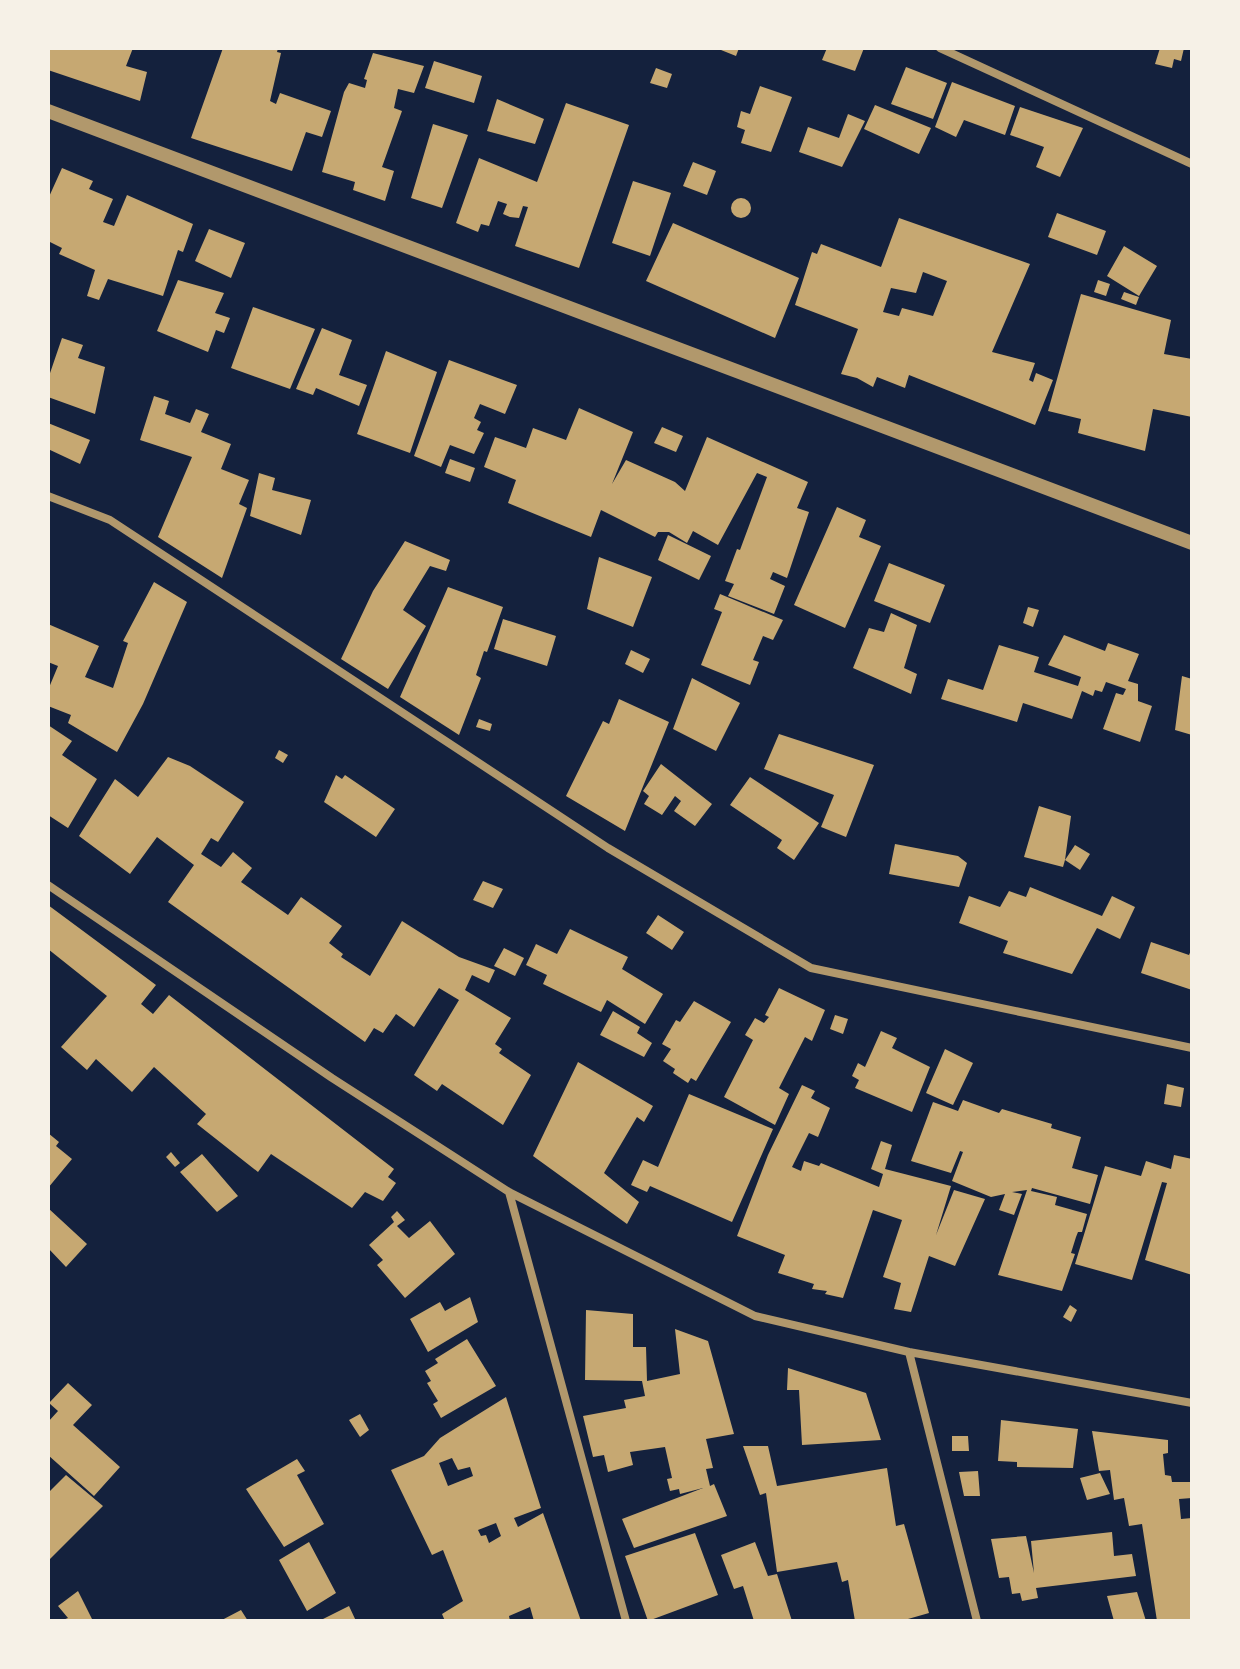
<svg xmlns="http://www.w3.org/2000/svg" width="1240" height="1669" font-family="Literata,serif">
<rect width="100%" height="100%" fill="#14213d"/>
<!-- building -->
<path fill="#c6a872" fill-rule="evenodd" d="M48 48H133L126 66 147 72 140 101 48 70Z
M223 48H278L277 52 281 53 270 101 276 104 280 93 331 111 322 137 306 132 292 171 191 138Z
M716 48H739L736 56Z
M827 48H864L855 71 822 60Z
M1160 48H1184L1181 61 1174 59 1172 68 1155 64Z
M373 53 424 66 414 93 398 89 394 108 402 111 382 167 394 171 385 201 353 190 355 182 322 172 344 92 349 83 365 88 367 80 364 79Z
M434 61 482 76 474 103 425 88Z
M906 67 947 83 933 119 891 104Z
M656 68 672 74 667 88 650 83Z
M952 82 1015 106 1005 135 964 120 956 137 935 127Z
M760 86 792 97 771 152 741 143 745 130 737 127 741 111 750 114Z
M497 99 544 119 535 144 487 131Z
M566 103 629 125 579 268 515 246 528 207 523 206 519 218 510 217 503 214 507 204 498 201 489 226 481 224 478 232 456 223 479 158 537 182Z
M875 105 931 128 919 154 864 129Z
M1020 107 1083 128 1060 177 1036 167 1044 147 1010 135Z
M848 114 865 121 842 167 799 152 808 127 839 138Z
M433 124 468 135 442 208 411 198Z
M693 162 716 171 707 195 683 186Z
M62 168 93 181 89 189 113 199 103 222 114 226 127 195 193 224 183 252 178 250 163 296 108 279 99 300 87 296 95 270 59 254 62 248 48 241V199Z
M633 181 671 193 650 256 612 243Z
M731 208a10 10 0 1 1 20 0a10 10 0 1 1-20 0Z
M1057 213 1106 231 1097 255 1048 237Z
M899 218 1030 264 992 352 1035 363 1029 380 1033 382 1036 373 1053 380 1035 425 909 375 905 388 877 377 873 387 857 378 841 374 858 329 795 305 812 252 817 254 821 244 881 267ZM923 272 947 281 933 316 902 308 899 316 883 312 891 288 916 293Z
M673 223 799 278 775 338 646 281Z
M209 229 245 243 231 278 195 261Z
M1124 246 1157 266 1139 296 1107 276Z
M178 280 224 293 215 313 230 318 224 333 216 330 208 352 157 331Z
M1098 280 1110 284 1106 296 1094 292Z
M1124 292 1139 297 1136 305 1121 299Z
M1081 294 1171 320 1164 354 1192 359V417L1153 409 1145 451 1078 433 1081 419 1048 411Z
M253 307 315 329 290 389 231 368Z
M322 328 352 340 339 375 367 385 359 406 316 388 313 395 296 389Z
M62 338 83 345 78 358 105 367 95 414 48 397V379Z
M386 351 437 372 410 453 357 434Z
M449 360 517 385 505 414 480 404 474 418 481 422 477 430 484 433 474 454 450 445 441 467 414 456Z
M154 396 169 401 165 414 190 423 196 409 209 414 201 432 231 444 221 469 249 480 239 504 247 508 222 578 158 537 192 457 140 440Z
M579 408 633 432 612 484 626 460 675 482 685 491 707 437 808 482 797 508 809 512 787 578 773 572 770 579 785 586 774 614 728 596 734 584 725 581 737 549 740 550 767 477 757 473 718 545 693 531 687 543 669 532H658L655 537 601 510 591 537 508 503 516 480 484 467 495 437 526 448 533 428 566 440Z
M48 423 90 440 80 464 48 449Z
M662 427 683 436 676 452 654 443Z
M450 459 475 468 470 482 445 473Z
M259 473 275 478 272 490 311 500 301 535 250 516Z
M837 507 866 520 859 537 881 546 845 628 794 605Z
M668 535 711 556 699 580 658 560Z
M405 541 450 560 446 571 430 566 403 610 426 626 388 689 341 659 373 591Z
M599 557 652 577 633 627 587 609Z
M889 563 945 585 930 623 874 601Z
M154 582 187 602 143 704 117 752 68 723 71 715 48 706V690L58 666 48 662V624L99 646 85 677 113 688 128 643 123 641Z
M448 587 503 607 487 652 484 651 476 675 481 678 459 735 400 697Z
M720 594 783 620 773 640 763 636 753 660 759 662 750 685 701 665 722 612 714 609Z
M1028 607 1039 610 1033 627 1023 623Z
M891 613 917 625 904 668 917 674 911 694 853 668 869 628 884 632Z
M503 619 556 636 547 666 494 649Z
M1064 635 1105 651 1108 643 1139 654 1128 681 1138 684V701L1152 706 1140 742 1103 729 1116 693 1123 695 1126 689 1106 682 1102 692 1095 690 1093 696 1082 691 1072 719 1023 703 1017 722 941 699 948 679 983 690 999 645 1039 657 1034 672 1078 686 1081 677 1048 665Z
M631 650 650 659 643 673 625 664Z
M1182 676 1192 679V735L1175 730Z
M692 678 740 703 716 751 673 729Z
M619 699 669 722 625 831 566 796 603 721 609 724Z
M479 719 492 724 490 731 476 727Z
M48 725 72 741 62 755 97 779 68 828 48 815Z
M779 734 874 765 846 837 821 827 834 795 764 769Z
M279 750 288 755 283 763 275 758Z
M168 757 190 766 244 802 218 842 211 838 201 854 221 867 233 852 252 868 241 882 288 915 301 897 342 926 329 943 343 954 341 957 370 976 402 921 459 957 495 970 489 983 472 975 465 990 511 1018 495 1044 502 1049 499 1053 531 1075 503 1125 442 1084 437 1091 414 1075 459 1000 439 988 414 1027 396 1014 383 1033 374 1028 365 1042 168 902 194 865 157 837 130 874 79 836 115 779 138 797Z
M661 764 712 804 695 826 674 811 681 801 675 796 662 815 644 804 649 796 643 791Z
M336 775 342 779 345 775 395 809 376 837 324 802Z
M750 777 819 823 794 860 777 848 782 840 730 805Z
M1039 806 1071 816 1065 860 1075 845 1090 854 1080 870 1065 860 1063 867 1024 857Z
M895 844 958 856 967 863 959 887 889 874Z
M483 881 503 889 493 908 473 900Z
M1030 887 1102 916 1112 896 1135 907 1120 939 1097 928 1072 974 1003 953 1008 941 959 923 969 896 1000 907 1009 891 1026 897Z
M48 905 156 985 141 1004 153 1014 169 995 394 1169 388 1177 396 1183 383 1201 365 1192 352 1208 271 1154 258 1172 197 1124 206 1114 154 1067 132 1092 96 1059 87 1070 61 1047 107 996 48 949Z
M658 915 684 932 672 950 646 933Z
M570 929 628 957 622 969 663 994 645 1024 607 1000 601 1012 543 984 547 975 526 965 536 944 557 954Z
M1151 942 1189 955 1192 948V990L1141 973Z
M504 948 524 958 515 976 494 966Z
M779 988 825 1010 812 1041 805 1037 779 1088 789 1094 775 1125 724 1097 753 1040 745 1035 755 1018 764 1023 769 1017 765 1015Z
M694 1001 731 1022 696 1081 691 1078 688 1083 673 1073 675 1069 663 1061 671 1049 662 1044 676 1020 680 1022Z
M613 1011 640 1027 637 1033 652 1043 644 1057 600 1035Z
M835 1015 848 1019 843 1034 830 1029Z
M881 1031 897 1038 892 1048 930 1067 912 1112 855 1088 859 1080 852 1076 858 1063 865 1067Z
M945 1049 973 1063 953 1105 926 1093Z
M578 1062 653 1106 644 1122 637 1117 604 1173 639 1202 627 1224 533 1156Z
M1167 1084 1184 1088 1181 1107 1164 1104Z
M802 1085 815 1091 811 1098 830 1108 818 1137 809 1133 792 1167 801 1171 804 1161 819 1166 821 1163 879 1187 883 1174 871 1169 881 1141 892 1145 885 1169 951 1186 936 1235 954 1190 985 1199 955 1266 929 1256 911 1312 894 1309 901 1283 883 1277 902 1220 873 1210 843 1298 825 1294 827 1291 812 1289 814 1284 778 1273 785 1255 737 1236 768 1155Z
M689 1094 773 1129 732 1222 650 1186 647 1192 631 1185 643 1160 658 1167Z
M963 1100 999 1113 1002 1109 1052 1124 1051 1128 1081 1137 1072 1168 1098 1175 1090 1204 1032 1188 1031 1191 1057 1197 1055 1205 1087 1214 1082 1232H1078L1076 1237 1071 1253 1075 1254 1062 1291 998 1275 1027 1190 1012 1192 1022 1194 1014 1215 999 1210 1005 1194 991 1197 952 1181 963 1152 960 1151 951 1173 911 1161 933 1102 958 1111Z
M48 1133 59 1142 56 1146 72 1159 48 1188Z
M171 1152 180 1163 175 1167 166 1157Z
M202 1154 238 1196 217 1212 180 1172Z
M1174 1155 1192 1159V1275L1145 1260 1167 1183 1162 1182 1132 1280 1075 1264 1105 1166 1141 1176 1146 1161 1171 1169Z
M48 1208 87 1244 66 1267 48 1248Z
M397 1211 405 1220 397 1226 409 1238 430 1221 455 1254 405 1298 377 1265 383 1260 369 1245 394 1222 391 1217Z
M470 1297 478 1322 428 1352 410 1319 440 1302 445 1311Z
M1070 1305 1077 1310 1071 1322 1063 1317Z
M586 1310 633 1314V1347H646L647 1381 680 1374 675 1329 708 1341 734 1434 706 1439 713 1468 706 1469 710 1486 714 1484 727 1516 634 1548 622 1519 703 1488 680 1494 679 1489 670 1491 667 1479 672 1478 665 1447 630 1452 633 1465 608 1472 604 1455 593 1457 583 1416 626 1408 624 1400 645 1396 642 1381 585 1380Z
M467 1339 496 1386 441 1418 433 1404 438 1401 427 1383 431 1381 425 1371 438 1363 435 1359Z
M788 1368 866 1393 881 1440 802 1445 799 1390H787Z
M68 1383 92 1405 73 1425 120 1467 94 1496 48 1455V1422L58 1411 49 1403Z
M506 1397 541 1508 514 1518 518 1527 543 1513 581 1621H534L530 1607 509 1616 510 1621H445L442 1614 463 1601 443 1550 432 1555 391 1470 424 1456 440 1438ZM452 1458 458 1470 470 1467 473 1476 448 1486 439 1463ZM496 1523 501 1536 489 1543 486 1535 481 1536 478 1530Z
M360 1414 369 1430 360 1437 349 1420Z
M1001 1420 1078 1429 1073 1468 1017 1467V1462L998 1461Z
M1092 1431 1168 1440V1453L1163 1454 1165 1475 1171 1476 1172 1482H1192V1498L1179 1499 1181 1519 1192 1518V1621H1157L1142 1524 1129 1526 1124 1498 1114 1500 1110 1470 1099 1471Z
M952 1436H968L969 1451H952Z
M743 1446H768L777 1486 887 1468 896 1526 904 1524 929 1613 901 1621H855L848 1580 842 1582 837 1562 777 1572 766 1493 760 1495Z
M297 1459 305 1471 297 1475 324 1524 284 1547 246 1489Z
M978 1471 980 1496H964L959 1472Z
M1100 1473 1110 1494 1087 1500 1080 1478Z
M66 1475 103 1506 48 1561V1493Z
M1112 1532 1114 1556 1132 1554 1136 1576 1036 1588 1038 1598 1022 1601 1020 1593 1012 1594 1009 1577 999 1578 991 1539 1026 1536 1034 1573 1031 1541Z
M695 1533 718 1595 648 1621 625 1556Z
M309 1542 336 1593 307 1611 279 1560Z
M755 1542 768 1576 777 1574 792 1621H754L743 1586 734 1589 721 1555Z
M78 1591 93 1621H60L68 1618 58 1606Z
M1137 1592 1146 1621H1114L1107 1596Z
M349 1606 356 1621H319Z
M241 1610 248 1621H220Z"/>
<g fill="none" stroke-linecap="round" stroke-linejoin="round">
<!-- minor -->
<path stroke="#b1986c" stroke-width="8" d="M940 48 1192 164
M48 496 110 520 608 848 811 968 1192 1048
M48 885 332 1078 509 1192 755 1316 909 1352 1192 1403
M509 1192 626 1621
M909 1352 977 1621"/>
<!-- tertiary -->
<path stroke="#b1986c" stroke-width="14" d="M48 111 1192 543"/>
</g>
<!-- border -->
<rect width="1240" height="1669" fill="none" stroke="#f6f1e7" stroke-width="100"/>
</svg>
